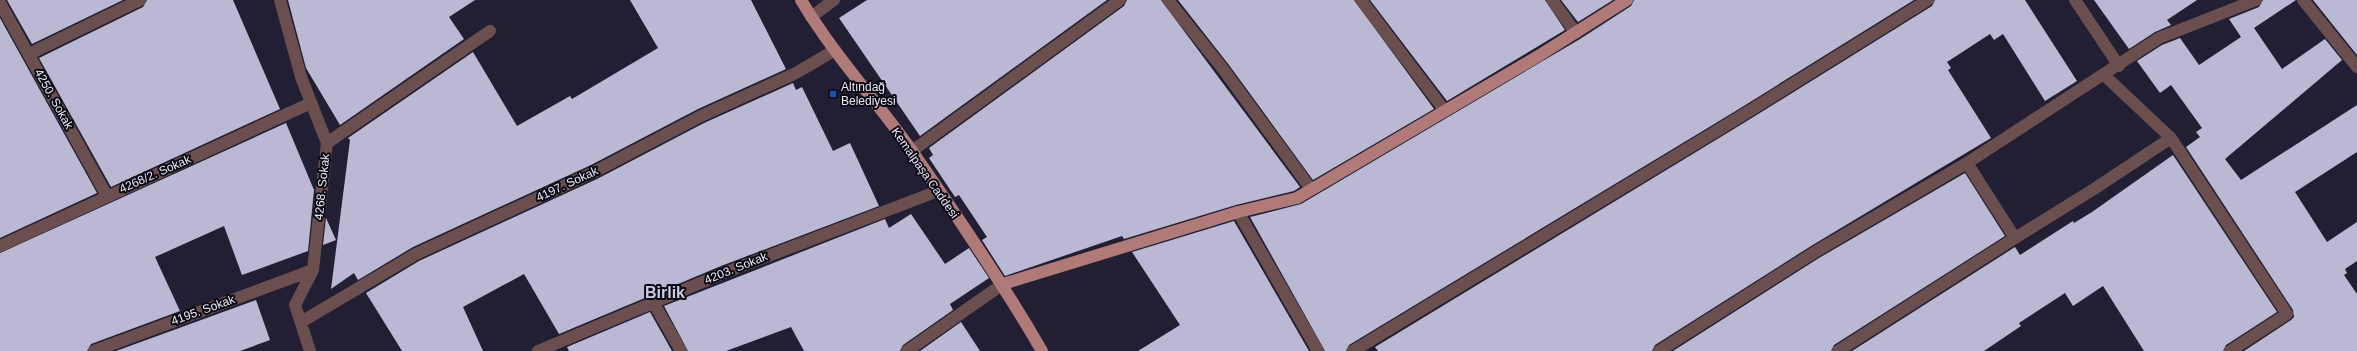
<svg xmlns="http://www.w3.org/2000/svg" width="2357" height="351" font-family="Arial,sans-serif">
<rect width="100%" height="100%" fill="#221f34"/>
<!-- building -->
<path fill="#bab8d3" d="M7 0H123L32 44Z
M147 0H233L280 109 111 187 39 58 143 7Z
M288 0H475L449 17 464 39 340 125 306 68Z
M630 0H751L786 69 698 109 591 165 413 247 358 280 354 273 331 289 350 140 348 138 473 52 517 126 570 96 572 99 658 48Z
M867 0H1107L920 136 839 18Z
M1127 0H1161L1300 187 1294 191 1236 205 1124 239 1122 236 1005 276 982 240 987 237 959 195 955 197 929 158 933 155 929 148 1124 6Z
M1178 0H1354L1434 109 1313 180 1229 65Z
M1370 0H1545L1565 30 1447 101Z
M1561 0H1613L1578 22Z
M1634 0H1914L1734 112 1349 345 1346 351H1325L1250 217 1301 204 1580 39 1631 6Z
M1935 0H2025L2077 81 2045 101 2003 34 1994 40 1990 34 1947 62 1951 68 1948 70 1991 138 1811 246 1655 345 1652 351H1378L1375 347 1742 124 1932 6Z
M2094 0H2197L2167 20 2171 25 2155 32 2129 49Z
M2263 0H2296L2254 28 2282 69 2325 39 2342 60 2225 159 2241 180 2357 105V152L2295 192 2327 242 2357 222V261L2345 269 2347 273 2344 275 2357 294V351H2244L2291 320 2294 317 2293 310 2186 147 2200 137 2196 132 2202 128 2171 85 2160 93 2137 61 2162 45 2180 38 2199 65 2241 37 2229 19 2259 7Z
M2313 0H2357V55Z
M0 18 97 193 0 238Z
M793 83 796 90 802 87 833 151 850 143 879 206 721 266 559 334 524 274 463 307 483 351H402L366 293 419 261 597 179 704 123Z
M286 123 314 190 308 251 242 275 224 226 155 257 180 311 91 344 87 351H0V253Z
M2173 155 2277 312 2226 345 2223 351H2144L2103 286 2073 306 2065 293 2019 323 2021 326 1984 351H1852L2015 247 2020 255 2073 221 2074 223 2092 212Z
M1965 173 2005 236 1834 345 1831 351H1673L1819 258Z
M911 214 945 264 969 248 989 278 950 304 953 310 903 345 900 351H804L791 327 726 351H688L664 306 885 219 889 228Z
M326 218 336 240 323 245Z
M1234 221 1309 351H1138L1180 325 1132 252Z
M256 300 270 340 240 351H116Z
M650 312 672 351H569L567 347Z
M961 322 980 351H920Z"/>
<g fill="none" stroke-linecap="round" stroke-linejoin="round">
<!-- minor -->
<path stroke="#6a4f4e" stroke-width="12" d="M280 0 301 77 327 143 313 270 295 305 310 351
M1168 0 1223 69 1311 189
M1361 0 1445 111
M1552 0 1576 33
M2075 0 2119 66
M2303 0 2357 67
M0 3 107 196
M811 17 834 0
M29 54 140 0
M2104 75 2171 138 2287 314 2230 351
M327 143 490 31
M912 151 1120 0
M1238 212 1318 351
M2015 238 2094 189 2171 138
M0 246 311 103
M653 302 681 351
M301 322 416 254 594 172 701 116 796 73 835 50
M94 351 313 270
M538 351 724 273 938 191
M907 351 1003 284
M1353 351 1738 118 1928 0
M1659 351 1815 252 1967 163 2159 38 2256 0
M1838 351 2015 238 1967 163"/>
<!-- major -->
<path stroke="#b07a79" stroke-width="12" d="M801 0C833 54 876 100 912 151 957 216 1002 282 1042 351
M1003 284 1238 212 1297 198 1540 55 1627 0"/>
</g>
<!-- markers -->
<rect fill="#1a4fb4" stroke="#0c0b14" stroke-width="1.5" x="829" y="90" width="8" height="8" rx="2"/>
<g text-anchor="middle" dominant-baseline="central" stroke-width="4" stroke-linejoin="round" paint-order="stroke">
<!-- poi labels -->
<g font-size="12" fill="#e9e8f7" stroke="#0c0b14" text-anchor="start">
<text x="841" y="87">Altındağ<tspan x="841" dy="14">Belediyesi</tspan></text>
</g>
<!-- street labels -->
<g font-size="12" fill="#e9e8f7" stroke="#0c0b14">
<text transform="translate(54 99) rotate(61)">4250. Sokak</text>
<text transform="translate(925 173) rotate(55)">Kemalpaşa Caddesi</text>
<text transform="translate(155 174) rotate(-24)">4268/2. Sokak</text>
<text transform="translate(567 184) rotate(-25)">4197. Sokak</text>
<text transform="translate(322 187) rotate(-84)">4268. Sokak</text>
<text transform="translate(736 268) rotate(-22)">4203. Sokak</text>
<text transform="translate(203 310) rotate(-20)">4195. Sokak</text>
</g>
<!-- district labels -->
<g font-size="16" font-weight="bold" fill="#cdcae6" stroke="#0c0b14">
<text x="665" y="292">Birlik</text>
</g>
</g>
</svg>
